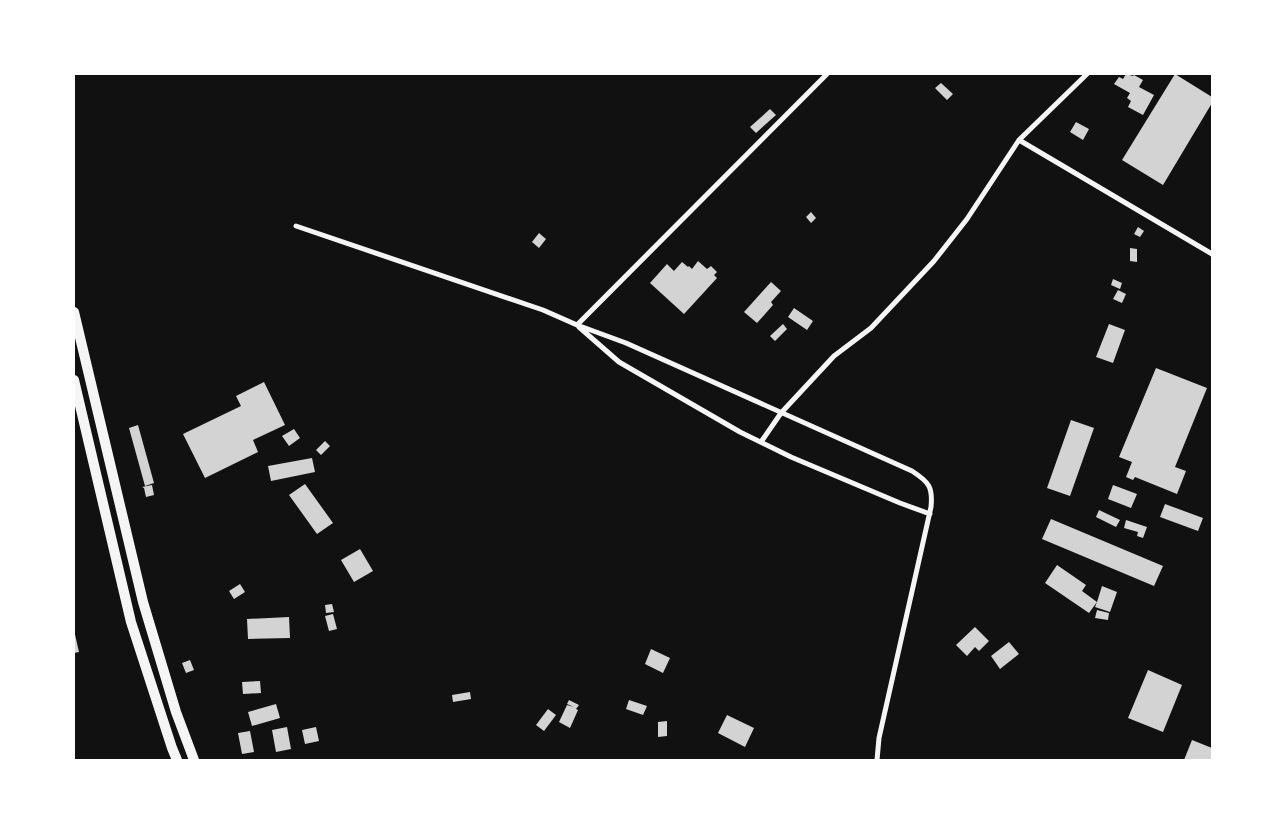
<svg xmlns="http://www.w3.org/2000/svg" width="1286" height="834" font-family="Cabin,sans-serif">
<rect width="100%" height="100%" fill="#111"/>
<!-- building -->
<path fill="#d3d3d3" d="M1126 74 1133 76 1134 75 1143 80 1139 87 1154 95 1143 115 1128 107 1131 101 1127 98 1130 93 1114 84 1119 77 1123 79Z
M1175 74 1212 97V103L1163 185 1122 160Z
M941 83 953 94 947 100 935 88Z
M770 109 776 115 756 133 750 127Z
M1076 122 1089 129 1083 140 1070 132Z
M811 212 816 218 811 223 806 217Z
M1138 227 1144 231 1140 237 1134 234Z
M539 233 546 239 539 248 532 242Z
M1130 248 1137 249V262L1130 261Z
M698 261 707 269 711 266 717 272 714 275 717 278 684 314 650 283 667 264 674 271 682 262 688 267 689 266 692 269Z
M1113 279 1122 283 1120 289 1111 285Z
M771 282 781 291 771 302 773 305 757 323 744 312Z
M1118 290 1126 294 1122 303 1113 299Z
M794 308 813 321 807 330 788 317Z
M783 324 787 329 775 341 770 336Z
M1109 324 1125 330 1113 363 1096 357Z
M1156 368 1207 388 1175 467 1186 471 1177 494 1135 477 1133 480 1126 477 1132 462 1119 457Z
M264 382 285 425 253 440 258 452 205 478 183 434 241 406 236 396Z
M1071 420 1094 428 1070 496 1047 488Z
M138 425 154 483 145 486 129 428Z
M294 429 300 438 289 446 282 436Z
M325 441 330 446 321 455 316 450Z
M312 458 315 472 271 481 268 466Z
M305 484 333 523 317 534 289 495Z
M152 485 154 495 146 497 144 488 142 487Z
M1113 485 1137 494 1131 508 1108 499Z
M1165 504 1203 518 1198 531 1160 517Z
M1099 510 1120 520 1116 527 1096 517Z
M1051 519 1163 566 1154 586 1042 539Z
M1126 520 1147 527 1143 538 1137 536 1138 532 1124 528Z
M360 549 373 571 354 582 341 560Z
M1057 565 1086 585 1082 591 1097 602 1102 586 1117 592 1110 612 1095 607 1097 602 1089 613 1045 583Z
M240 584 245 592 234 599 229 591Z
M332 604 334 612 326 613 325 605Z
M1097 610 1109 613 1108 620 1095 618Z
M333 614 337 629 329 631 325 616Z
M289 617 290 638 248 639 247 619Z
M975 627 989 641 979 651 975 647 967 656 956 645Z
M74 630 79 652 74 653Z
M1009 642 1019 654 1000 669 991 656Z
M651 649 670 658 663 673 645 664Z
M190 660 194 670 186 673 182 663Z
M1148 670 1182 685 1163 732 1128 718Z
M260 681 261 693 243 694 242 682Z
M470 692 471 699 453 702 452 695Z
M569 700 579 705 576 709 578 710 570 728 559 722 567 705 574 707 567 704Z
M629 700 647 706 643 715 626 709Z
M276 704 280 718 252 726 248 712Z
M548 709 556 715 544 731 536 725Z
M727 715 754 728 745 747 718 733Z
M667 721V736L658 737V722Z
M287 727 291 749 276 752 272 730Z
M316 727 319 741 305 744 302 730Z
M250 731 254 752 242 754 238 733Z
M1192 740 1212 748V760H1184Z"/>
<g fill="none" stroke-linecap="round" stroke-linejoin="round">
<!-- minor -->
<path stroke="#f5f5f5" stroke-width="5" d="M1019 140 1212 254
M296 226 543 310 577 325 626 343 912 471C929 482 933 487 931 507L879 738 877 760
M577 325 827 74
M579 327 619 362 740 432 791 457 900 503 930 514
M761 442 781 413 834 356 871 328 934 261 967 219 1019 140 1087 74"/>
<!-- trunk -->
<path stroke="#f5f5f5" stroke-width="10" d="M74 312 143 602 176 712 194 760
M74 380 131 622 172 748 177 760"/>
</g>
<!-- border -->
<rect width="1286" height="834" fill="none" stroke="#ffffff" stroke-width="150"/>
</svg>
